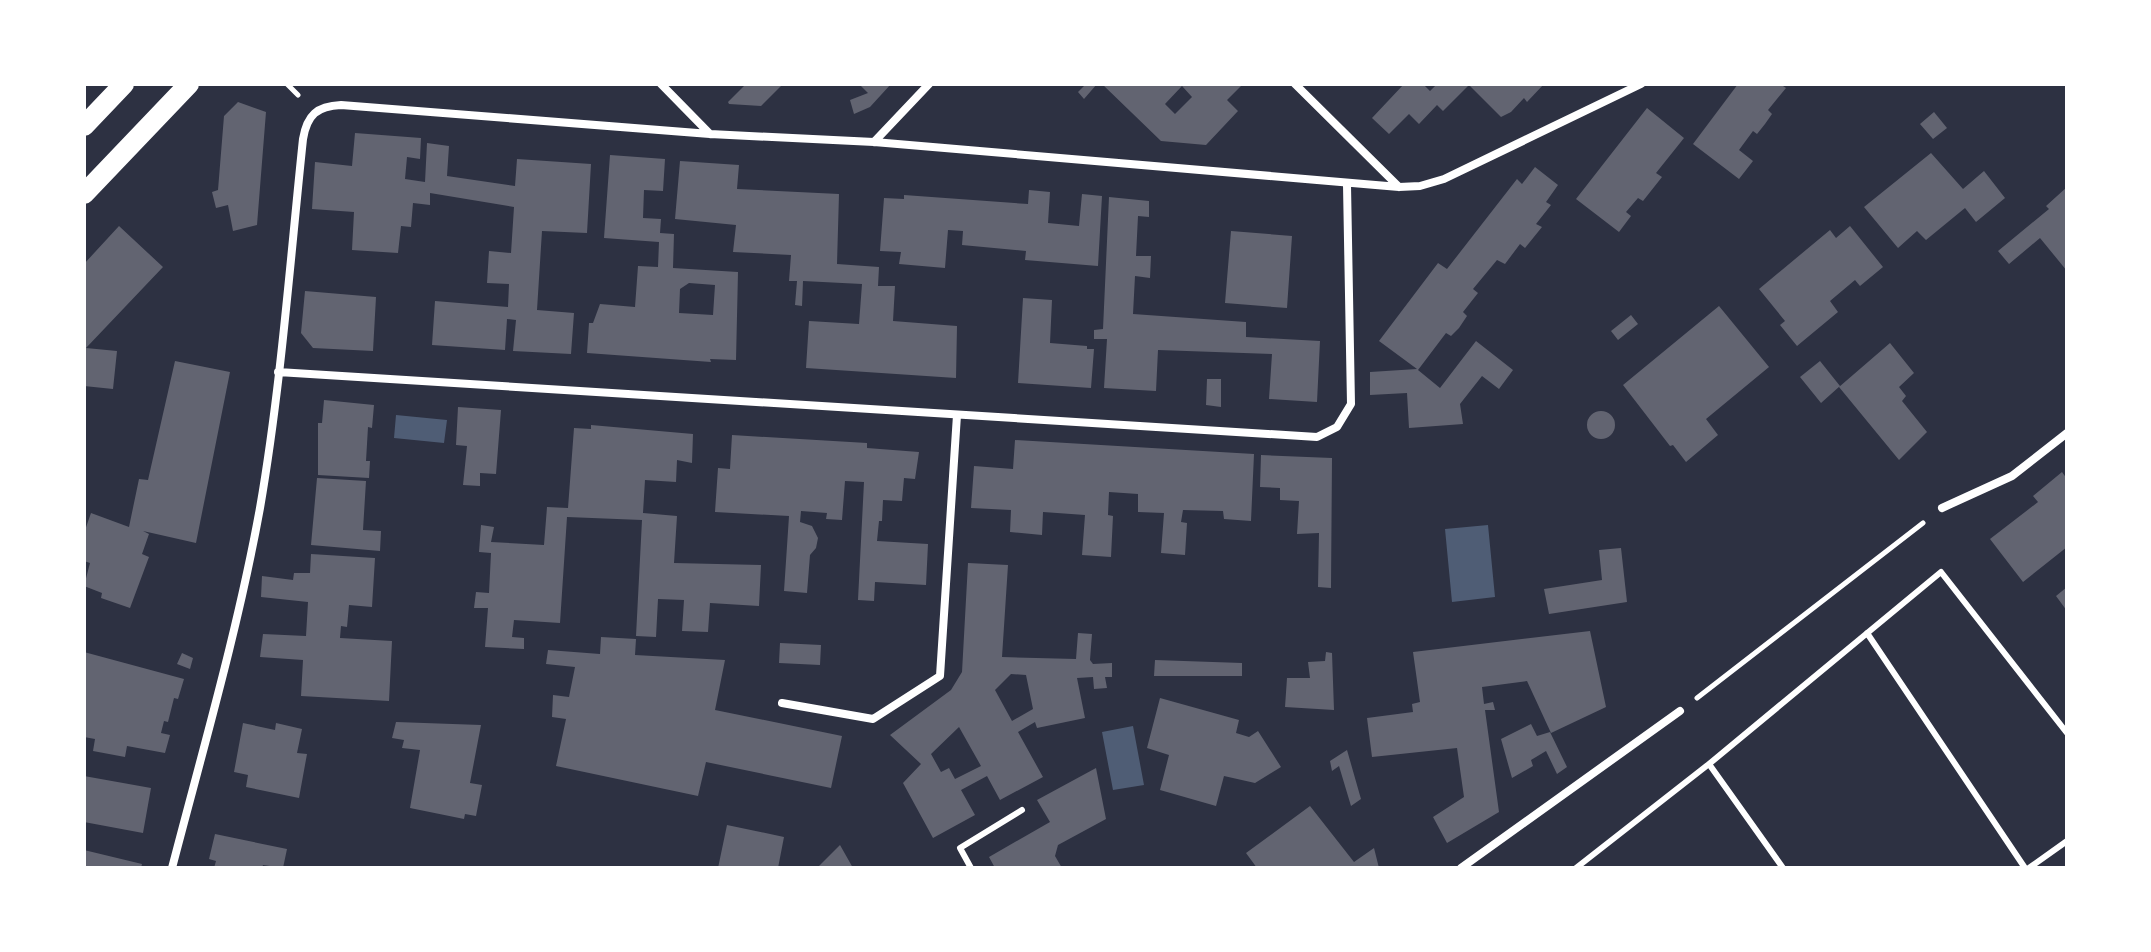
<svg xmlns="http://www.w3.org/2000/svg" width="2151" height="952" font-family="'Golos Text',sans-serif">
<rect width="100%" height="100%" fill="#2d3142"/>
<!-- water -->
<path fill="#4f5d75" d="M396 415 447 420 444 443 394 438Z
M1488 525 1495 597 1452 602 1445 529Z
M1133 726 1144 785 1113 790 1102 732Z"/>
<!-- building -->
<path fill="#626471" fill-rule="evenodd" d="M746 84H783L761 106 729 104 728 102Z
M859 84H891L870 107 854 114 850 100 868 93Z
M1086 84H1097L1084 99 1078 92Z
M1102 84H1239L1241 86 1227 100 1238 111 1206 145 1161 141ZM1182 86 1192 97 1175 114 1165 104Z
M1404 84H1423L1430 91 1437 84H1544L1527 102 1524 98 1511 112 1501 117 1469 85 1443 111 1437 105 1419 124 1409 114 1389 134 1372 118Z
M1738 84H1780L1786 88 1768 110 1772 114 1765 124 1757 134 1753 131 1739 150 1753 161 1739 179 1693 144Z
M238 102 266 112 257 225 233 231 228 205 216 208 212 192 218 190 224 116Z
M1647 108 1684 138 1656 173 1662 177 1643 201 1638 198 1626 212 1631 216 1619 232 1576 199Z
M1934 112 1947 128 1933 139 1920 124Z
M355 133 421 138 420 159 407 157 405 179 425 182 427 143 449 146 447 176 515 186 517 159 591 164 587 233 542 231 537 310 574 313 571 354 513 351 516 320 507 319 505 350 432 345 435 301 508 307 509 284 487 283 489 251 511 253 514 207 430 193V205L413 203 411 227 401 226 398 253 352 250 354 212 312 209 315 162 352 166Z
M1931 153 1963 189 1984 171 2005 198 1976 222 1965 208 1926 240 1917 231 1898 248 1864 207Z
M610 155 665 159 663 191 644 190 643 218 661 219 660 233 674 234 673 268 738 272 736 360 710 359 711 362 587 353 589 323H593L600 304 635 307 638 266 658 267 659 242 604 238ZM689 283 715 285 713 315 679 313 680 289Z
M680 161 739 165 737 189 839 194 837 264 879 267 878 286H895L893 321 957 326 956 378 806 368 809 321 859 324 862 284 803 281 802 306 795 305 797 281H789L791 255 733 252 736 225 675 219Z
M1535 167 1558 185 1546 202 1551 205 1536 224 1542 227 1525 248 1520 244 1505 264 1497 260 1473 289 1478 293 1463 312 1467 316 1459 328 1451 336 1446 333 1418 370 1440 388 1476 341 1513 370 1499 389 1482 376 1460 404 1463 424 1409 428 1407 393 1370 395V372L1417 369 1379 341 1438 263 1447 269 1517 179 1522 184Z
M2067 187V271L2040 238 2009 264 1998 251 2049 209 2046 206Z
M1029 190 1050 192 1048 223 1079 226 1082 194 1102 196 1098 266 1025 260 1026 251 962 245 963 231 948 230 945 268 899 264 901 252 880 251 884 198 904 199V195L1028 204Z
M1109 197 1149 201V217L1138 216 1136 256H1151L1150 278 1135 276 1133 314 1246 322V337L1320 341 1317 402 1269 399 1272 354 1158 350 1156 391 1104 388 1107 339H1094V330L1103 329Z
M119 226 163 267 86 348 117 351 113 389 84 386V264Z
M1850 226 1883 267 1860 286 1855 280 1830 301 1838 312 1797 346 1780 325 1785 321 1759 289 1830 230 1836 238Z
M1231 231 1292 236 1287 308 1225 303Z
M305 291 376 297 373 351 313 348 301 333Z
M1023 298 1052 300 1050 343 1087 346V349H1094L1091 388 1018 383Z
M1719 306 1769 367 1706 419 1718 435 1686 462 1673 445 1670 446 1623 385Z
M1631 315 1638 324 1618 340 1611 331Z
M1890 343 1914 373 1899 387 1906 396 1902 401 1927 432 1899 460 1839 387Z
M175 361 230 372 196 543 143 531 149 534 142 554 149 557 130 608 101 598 102 593 84 586 90 563 84 561V533L91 513 129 527 139 479 148 480Z
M1820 361 1840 386 1821 403 1800 377Z
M1207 379H1221V407L1206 405Z
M324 400 374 405 372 428 368 427 366 461H370L369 478 318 475V423H322Z
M458 407 501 410 496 474 480 473V486L463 485 467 446 456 445Z
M1587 425a14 14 0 1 1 28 0a14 14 0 1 1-28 0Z
M591 425 693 434 692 463 677 460 676 482 645 480 643 513 677 516 674 563 761 565 759 606 710 603 708 632 682 631 684 600 658 599 656 637 636 636 642 520 567 517 560 623 514 620 512 637 524 638V649L485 647 488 608H474L476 592 489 593 491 553 479 552 481 525 494 527 491 542 544 545 547 507 568 508 574 428 591 429Z
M732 435 867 443V448L919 452 915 479 904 478 902 501 883 500 882 521H879L877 541 928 544 926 585 875 582 874 601 858 600 864 482 845 481 842 520 826 519 827 513 801 511 800 522 812 526 818 538 816 548 810 555 807 593 784 591 789 516 715 512 718 468 730 469Z
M1015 440 1254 454 1251 521 1224 519 1223 511 1183 510 1181 522 1187 523 1185 555 1161 553 1164 513 1138 512V494L1109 492 1108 515 1113 516 1111 557 1082 555 1085 515 1043 512 1042 535 1010 532 1011 510 971 508 974 466 1013 469Z
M1261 455 1332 458 1331 588 1318 587 1319 533 1297 534 1299 501 1280 500V488L1260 487Z
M2062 472 2067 479V547L2023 582 1990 539 2038 502 2033 496Z
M317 478 366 481 363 530 381 531 380 551 311 545Z
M1621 548 1627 602 1549 614 1544 589 1602 580 1599 550Z
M311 554 375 558 372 607 349 605 347 627 341 626 340 638 392 641 389 701 301 696 303 660 260 657 263 634 306 636 308 602 261 597 262 576 293 580 294 573H310Z
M968 563 1008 565 1002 657 1076 659 1078 633 1092 634 1090 660 1093 664 1112 663V677H1105L1107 688 1094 689 1093 677 1077 678 1085 718 1037 728 1035 722 1018 732 1043 777 1000 800 987 776 961 790 975 815 933 838 903 783 921 764 890 735 951 690 962 672ZM1011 674 1026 675 1033 709 1012 721 995 690ZM959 727 981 766 955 779 949 768 941 772 931 754Z
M2067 587V611L2056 596Z
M1590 631 1606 707 1551 733 1527 681 1482 687 1484 704 1493 702 1495 710H1485L1499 812 1447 843 1433 817 1464 797 1457 748 1372 757 1367 718 1413 712 1412 704 1420 702 1413 652Z
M601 637 636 639 635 655 725 660 715 710 842 736 831 788 706 762 698 796 556 766 566 719 552 717 553 695 569 697 575 667 546 664 548 650 600 654Z
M780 643 821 645 820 665 779 663Z
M84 652 184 679 178 699 174 698 168 722 164 721 161 733 170 735 165 753 127 746 125 757 93 751 95 739 84 737Z
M1326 652 1332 653 1334 710 1285 707 1287 678H1310L1308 662 1325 661Z
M182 653 193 658 190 669 177 664Z
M1155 660 1242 663V676H1154Z
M1160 698 1239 720 1236 733 1249 737 1258 731 1281 767 1255 783 1224 776 1216 806 1160 790 1169 755 1147 748Z
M396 722 481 725 470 783 482 785 476 816 465 814 464 819 410 808 420 750 402 748 404 740 392 738Z
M243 723 275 730 276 723 302 729 297 753 307 754 299 798 246 787 248 775 234 772Z
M1531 724 1537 736 1550 732 1567 767 1557 774 1546 751 1531 760 1533 766 1512 778 1501 739Z
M1347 750 1361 799 1351 806 1339 766 1332 771 1330 761Z
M1096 768 1106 819 1058 845 1055 856 1062 868H995L989 857 1050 822 1037 800Z
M84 776 151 788 143 833 84 822Z
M1310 806 1354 862 1374 848 1379 868H1257L1246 853Z
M727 825 784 837 778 868H718Z
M215 834 287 849 283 868 263 865 262 868H214L216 861 209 859Z
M840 845 853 868H817Z
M84 850 142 864 141 868H84Z"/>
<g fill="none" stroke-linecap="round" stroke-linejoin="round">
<!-- path -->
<path stroke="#fff" stroke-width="5" d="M287 84 298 95
M1697 698 1923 523"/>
<!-- service -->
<path stroke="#fff" stroke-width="6" d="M1867 633 2025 868
M1709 764 1783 868
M971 868 960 848 1022 810
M1576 868 1709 764 1941 572 2067 733
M2029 868 2067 841"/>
<!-- minor -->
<path stroke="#fff" stroke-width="8" d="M661 84 710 134
M1295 84 1399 187
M874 142 929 84
M278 372 1317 437 1337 427 1351 404 1347 185
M1942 508 2012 476 2067 433
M782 703 873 719 940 676 957 415
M172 868C203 749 238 629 260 508 281 386 290 262 303 139 307 115 317 106 341 105L710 134 874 142 1399 187 1420 186 1444 179 1641 84
M1461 868 1680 711"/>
<!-- primary -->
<path stroke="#fff" stroke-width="20" d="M84 126 124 84
M84 194 189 84"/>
</g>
<!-- border -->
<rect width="2151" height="952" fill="none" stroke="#ffffff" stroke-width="172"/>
</svg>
